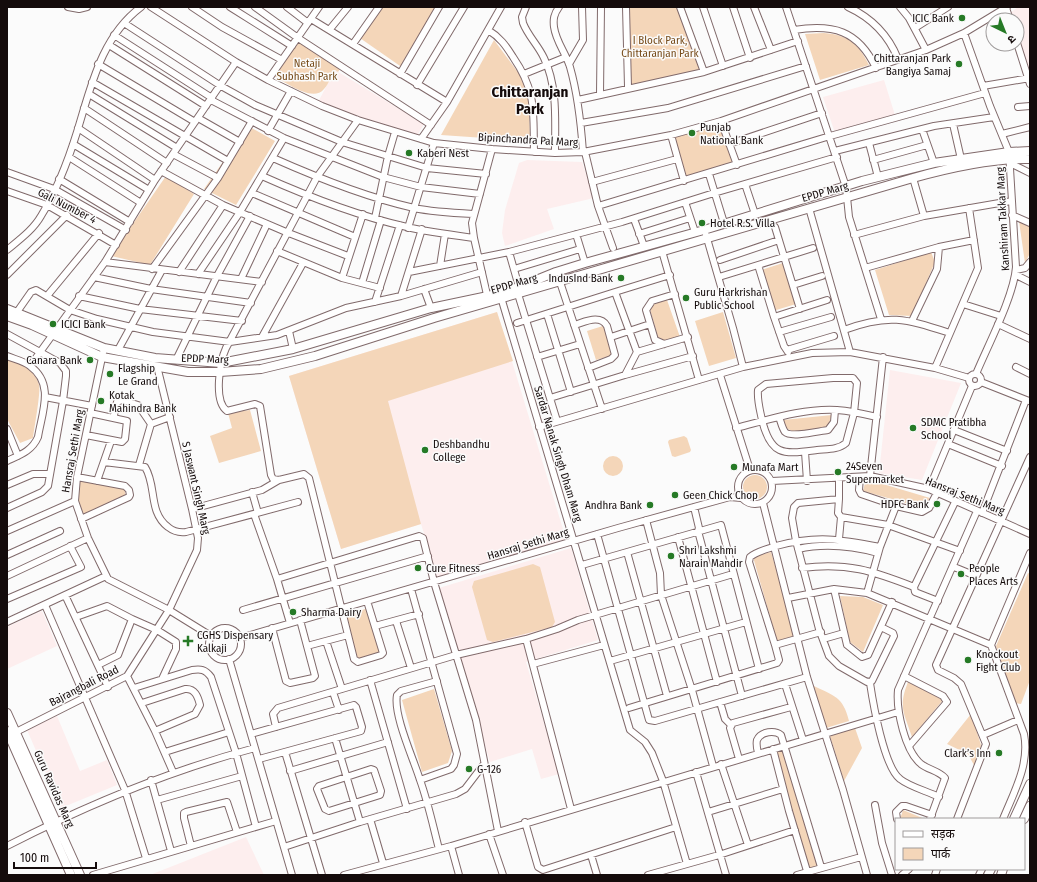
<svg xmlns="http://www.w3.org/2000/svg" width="1037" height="882" font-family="'Fira Sans Condensed','Noto Sans Devanagari',sans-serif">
<rect width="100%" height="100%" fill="#fbfbfb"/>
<!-- built -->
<path fill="#fdeeee" d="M1018 7H1030V72L1017 34V20H1012L1010 13Z
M335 70 424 124 417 136 317 104Z
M884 80 895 115 835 133 823 97Z
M527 160 582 162 594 198 547 209 554 229 505 246 502 233 505 210 519 163Z
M497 312 566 539 438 578 421 524 341 549 289 376Z
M890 370 961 383 922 480 879 473Z
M571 548 598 640 526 662 559 774 541 779 532 749 490 762 439 588Z
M42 611 57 646 7 669V627Z
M57 716 80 771 107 760 117 785 61 808 27 730Z
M246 837 264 875H150Z"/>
<!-- green -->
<path fill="#f4d6b9" d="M379 7H436L403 68 357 36Z
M626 7H678L702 69 628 87Z
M824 33C848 35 858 43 869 65L820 80 805 34Z
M299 39 342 66 338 72 335 70C331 76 329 84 324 89 313 103 285 82 274 76Z
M494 40 520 75 529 98 530 141 441 135Z
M719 125 733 163 685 178 675 137Z
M248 126 275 141 236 205 204 189Z
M166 176 194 194 150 265 107 255 130 228Z
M1019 221 1030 226V253L1025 263Z
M931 252 935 262 912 316 889 315 875 270Z
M783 263 796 304 773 311 761 270Z
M667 300 680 337 665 341 658 337 650 309 654 304Z
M497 312 513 361 388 401 421 524 341 549 289 376Z
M723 312 736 358 709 366 695 321Z
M606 325 613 355 596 360 587 331Z
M7 359C20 362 36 371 39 385 41 392 34 429 33 438L20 443 7 419Z
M250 410 261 451 219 463 210 436 232 428 228 413Z
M832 415 828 426 825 429 794 432 786 428 783 420Z
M684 436 687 438 691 450 690 452 675 457 672 456 668 442 669 440Z
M603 466a10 10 0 1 1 20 0a10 10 0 1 1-20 0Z
M743 487a12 12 0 1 1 24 0a12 12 0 1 1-24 0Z
M80 478 124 487 126 497 85 516 76 499Z
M866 479 930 498 923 508 863 491Z
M771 552 796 636 777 641 753 557Z
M533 564 540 567 555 622 552 627 493 642 487 640 472 587 474 581Z
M1028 573 1030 574V680L1021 704 1014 703 996 646Z
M840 596 863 597 883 605 863 652 850 642Z
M368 608 381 652 357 659 345 616Z
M908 682 943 700 912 737C904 713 898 707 908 682Z
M812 685C834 696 843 696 849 721L826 728Z
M434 689 452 751 448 763 422 772 402 700Z
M971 714 981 745 975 767 968 754 947 744Z
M855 728 862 748 844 781 830 736Z
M783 748 818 867 809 869 774 751Z
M903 810 925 819H900Z"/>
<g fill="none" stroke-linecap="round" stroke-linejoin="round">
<defs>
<path id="minor" d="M68 7 79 9 87 7
M151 7 236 62 268 80 322 106 358 120 434 143 492 149 555 153 583 152 671 135 721 121 926 50 964 33 1007 7
M192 7 222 27 282 60
M230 7 292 46
M255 7 298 38 431 125
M287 7 308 23
M526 7 522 17 523 23C528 36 538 45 544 58 558 87 555 122 555 153
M559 7C554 14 553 19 554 27 556 42 566 53 570 67 578 95 581 124 583 152
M626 7 628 87
M680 7 704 72
M703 7 723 66
M733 7 750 58
M754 7 771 50
M786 7 846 187 849 217 881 319
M848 7C872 18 888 34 898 59
M900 7 909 18 926 50
M1006 8 1010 20
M311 19 447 102
M124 23 221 86 255 105 342 142 427 168 486 174
M915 28 948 7
M330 29 348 7
M488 30C500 37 506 46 513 57 537 92 533 112 534 152
M794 30C833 24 858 30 876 68
M964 33 990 106 1009 152 1016 267C1014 296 988 345 976 374
M114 35 212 98
M1017 43 1030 84
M353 44 379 7
M109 45 206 106
M98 64 195 122
M569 64 583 40 582 7
M400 74 439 7
M524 74 566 57
M268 80 319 7
M92 82 228 161
M417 85 464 7
M983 86 1030 78
M89 94 177 148
M600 94 601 7
M211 100 284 138 383 177 421 187 480 194
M578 100 704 72 798 41
M1018 107 1030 106
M84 108 167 163
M198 118 240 142
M358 120 317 177 307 196 226 348C220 361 213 401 227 411L255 404 260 406 271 475 273 479 279 480 304 474 309 478 348 635 354 659 358 662 381 655 383 653 367 601
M721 121 737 165
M581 123 668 108 806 66
M953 124 961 159
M78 128 155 180
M922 129 934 163
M268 131 291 91
M1002 134 1030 127
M671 135 684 181
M421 139 447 102 501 7
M869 143 878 177
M73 144 149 190
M729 144 822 113
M835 151 934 126 994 117
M585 152 598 206 613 248
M173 154 218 178
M69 157 141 203
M273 158C318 178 365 197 414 208 433 212 454 213 474 214
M873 160 927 145
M1010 163 1030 173
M161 171 223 205 286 232 348 256
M7 172 54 189 126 230
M709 174 724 223
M262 176C309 197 358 216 407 227 429 232 452 235 474 238
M913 178 924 216
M59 179 130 222
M592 182 677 159
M745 184 755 214
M7 191 47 205 116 245
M252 193 355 237
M685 202 695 232
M598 206 830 136 985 93
M809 208 850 352
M1012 215 1030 223
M375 218 388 156 395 132
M634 219 644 246
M775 227 800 309
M408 228 434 143
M576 234 585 263
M639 234 690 218
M706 235 733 328 743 367
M854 235 924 216 1011 201
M7 250C19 240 33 230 41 216 57 190 68 161 77 132 91 87 101 37 141 7
M277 251 342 278 380 288
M662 251 699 380
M509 252 519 287
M720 260 779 240
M105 262 262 282
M758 265 774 317 827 300
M440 266 445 234
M865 268 939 247 974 240
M152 269 218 178 252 121
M514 269 580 249
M1016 270 1025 268 1030 262
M179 272 223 205
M409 272 509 252 622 222 714 193 837 157
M198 274 240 212 284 138
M7 275 67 215
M1016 275 1030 282
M94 277 151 289 251 303
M719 277 813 248
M342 278 363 214
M241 279 267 224
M560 282 602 409
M362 283 381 220
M793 285 822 276
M424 289 431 308
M615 292 670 275
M500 294 630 730 645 742 652 753 663 781 687 864
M518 294 557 421
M47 296 99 233
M79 296 140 309 242 321
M401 296 422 229
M488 299 474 238 472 223 492 149
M375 302 400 225
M963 304 1001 316
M17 312 31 292 36 290 70 310 97 319 153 332 230 342 277 335 346 308 401 296 482 272
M547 314 571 392
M774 317 784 346 788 352
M912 321 937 269 939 247
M517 323 615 292 637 352 625 375 550 398
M998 324 1030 339
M574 325C585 322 600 314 607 326L615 355 611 359 588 368
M844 330C889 313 906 319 950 333
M289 331 293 349
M779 332 831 317
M7 334 60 363 66 371V376L63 401 48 486 42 492 7 508
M262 337 303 263
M611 337 650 324
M664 344 655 340 646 310 652 301 675 294
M104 348 77 477 75 501 88 538 108 579 169 610 211 636
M118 350 162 270
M787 350 834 336
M637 352 688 337
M7 356C14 359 24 361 30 366 55 384 42 412 38 437 32 451 20 455 7 461
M537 357 580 344
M176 360 217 276 250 216
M30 366 105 262 155 180 236 62
M1016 367 1030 374
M935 368 978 268 969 208
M969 380a6 6 0 1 1 12 0a6 6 0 1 1-12 0Z
M625 375 693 356
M720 375 750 470
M833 378H853L857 383 854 413 846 443C838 450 827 449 817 450 784 454 771 457 762 420 760 410 757 400 758 390L766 384Z
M981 382 1029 401
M45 397 92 406
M779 417C781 422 782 428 785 432 791 438 819 431 828 430L834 422 835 410
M115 418 114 415 117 402 122 400 138 405 151 424
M539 427 743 367 812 353 850 352 935 368 969 378
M736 428C768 420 803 408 837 410 850 411 864 414 877 417
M7 429 18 456
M954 430 1007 451
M86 435 122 442 125 439 127 421 90 413
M948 444 1002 466
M805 452 807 481
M104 462 145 467C157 486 148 512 168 527 173 531 179 533 186 532L298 502
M139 465 151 424 170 417
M738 487a17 17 0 1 1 34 0a17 17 0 1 1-34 0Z
M870 476 883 357
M77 477 125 486 129 490 130 495 129 497 81 519
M860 477 859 490 861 494 896 506 922 512 929 508 937 493
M839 478V499L798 503 794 507 792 518 796 541 819 629 829 656 839 666 867 682 872 681 894 636 893 633 881 627
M97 481 111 441
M772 481 870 476 929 489 1030 534
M7 485 33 474H50
M929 489 972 386
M252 492 258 513
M839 499 838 513 841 517 888 525 960 551
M763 503 807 677 843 790 867 875
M694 507 699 528 698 531 742 696
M192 509 262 490 279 480
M982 513 1026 400
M254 514 277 579 290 623
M646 520 660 573 661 595 692 690 713 766
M7 531 75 501
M597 534 649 720 655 721 807 677
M678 537 717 682
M839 539 841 517
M798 549C825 543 852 546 878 553
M627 552 667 696
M7 555 60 531
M582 565 721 525 759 669
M954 567 976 576
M802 568C847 562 873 571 914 587L915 592 938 601
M7 576 88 538
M277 579 419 536 423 538 434 582 476 720 498 831
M914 587 955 502
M411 589 457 754 454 765 451 769 420 780
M834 589 847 645 862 657 868 655 892 602
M867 593 880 547 896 506
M65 595 108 687
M788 598 834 589 867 593 991 645
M7 599 81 567 70 546
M45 605 125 790 146 858
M243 610 428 556
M76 617 107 606 132 619 118 655 98 665
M132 619 157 630 176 642V649L162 679
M396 621 411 668
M7 622 106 576
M375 626 419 614
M272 628 286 681 290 683 313 678 315 676 300 620
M209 644a16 16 0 1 1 32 0a16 16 0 1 1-32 0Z
M821 632 775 645 749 562 750 557C757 551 768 549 776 546 816 535 840 539 880 547
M240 638 618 528 730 497 741 498
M526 639 571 809
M823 639 844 633
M326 641 342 689
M307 646 348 635
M229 659 292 875
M610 661 746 622
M533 664 604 645
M127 676 155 731 173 772
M904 676 943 696 947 702 909 746
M370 680 407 809
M437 681 401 691 397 695C393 715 414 760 420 780 428 802 433 826 439 849
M870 683C873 703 884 767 900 779 910 787 927 791 939 797
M785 684 803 740
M134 688 192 670C201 669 205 669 211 677L236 753 256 827
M333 692 339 710
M720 702 725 719 731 725
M142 703 185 689C195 688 198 697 200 705L195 714 155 731
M629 708 777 663 779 660 775 645
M276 727 273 714 278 708 456 655 526 639 557 629 578 620 733 574
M12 734 127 676 169 610 197 550 198 538 192 509 157 366
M251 734 354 705 356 707 362 727 361 731 259 759
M983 735 1018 720
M335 738 360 822
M773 749 789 811 807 871
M165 752 229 732
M285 752 322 875
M758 753C757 749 756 744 757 740 761 731 775 730 781 735L821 867
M739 759 730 728 733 723 791 707
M721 764 748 845
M371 769 374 770 381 791 380 795 329 811 325 809 317 789 319 786Z
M290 771 388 742
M696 772 726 875
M151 780 171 851
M157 800 242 776
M875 805 882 843 892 875
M708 812 783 789
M370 819 383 863
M897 819 896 812 902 806H906L932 815
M930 819 945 778C939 771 929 770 921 764 905 751 896 710 898 690L977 511
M957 819 986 744 961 684 954 678 938 670 936 665 1030 457
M1003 819C1014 792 1030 764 1024 734L991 645 1030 553
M525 822 538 867 543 870 676 827
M489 834 503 875
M7 846C87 805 168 771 255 748
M191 846 184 818V813L186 812 227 802 237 832
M451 846 459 875
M284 847 360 822 456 794 465 789 484 764
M591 855 597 875
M93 875 276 821
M344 875 451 846 898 712
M648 875 719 855 795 830
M797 875 861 857
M902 875 909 869
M935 875 937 869
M979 875 982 869"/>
<path id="major" d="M7 309 104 348 155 358 221 363 293 349 431 308 488 296 519 287 556 272 585 263 704 230 862 181 934 163 1009 152 1030 151
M7 316 32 325 102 357 188 372H220L261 369 315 356 434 318 913 178C949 168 993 158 1030 159
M7 713 80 875
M7 731 71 875
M1014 819 1030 784
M1024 819 1030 806
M988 875 991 869
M1001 875 1003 869"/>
</defs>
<!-- minor casing -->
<use href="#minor" stroke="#816a6b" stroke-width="8"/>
<!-- major casing -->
<use href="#major" stroke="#816a6b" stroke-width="10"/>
<!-- minor -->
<use href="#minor" stroke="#fff" stroke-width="6"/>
<!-- major -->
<use href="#major" stroke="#fff" stroke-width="8"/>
</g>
<!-- markers -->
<g fill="#267a26" stroke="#fbfbfb" stroke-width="1.5">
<circle cx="962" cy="18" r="4"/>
<circle cx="959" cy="64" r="4"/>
<circle cx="692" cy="133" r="4"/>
<circle cx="409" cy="153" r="4"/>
<circle cx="702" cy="223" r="4"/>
<circle cx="621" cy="278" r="4"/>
<circle cx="686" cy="298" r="4"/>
<circle cx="53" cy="324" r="4"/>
<circle cx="90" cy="360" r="4"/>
<circle cx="110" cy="374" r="4"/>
<circle cx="101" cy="401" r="4"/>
<circle cx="913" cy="428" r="4"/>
<circle cx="425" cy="450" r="4"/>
<circle cx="734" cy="467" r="4"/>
<circle cx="838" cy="472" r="4"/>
<circle cx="675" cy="495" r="4"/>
<circle cx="937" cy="504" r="4"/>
<circle cx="650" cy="505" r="4"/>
<circle cx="671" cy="556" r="4"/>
<circle cx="418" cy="568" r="4"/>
<circle cx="961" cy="574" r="4"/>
<circle cx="293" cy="612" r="4"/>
<path d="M186 635h4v4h4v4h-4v4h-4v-4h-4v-4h4z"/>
<circle cx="968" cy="660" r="4"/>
<circle cx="999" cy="753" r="4"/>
<circle cx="469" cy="769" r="4"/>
</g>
<g text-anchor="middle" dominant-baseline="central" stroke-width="3" stroke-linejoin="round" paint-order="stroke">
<!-- poi labels -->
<g font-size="11" fill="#140b0b" stroke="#fbfbfb" text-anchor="start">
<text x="954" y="18" text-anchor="end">ICIC Bank</text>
<text x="951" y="58" text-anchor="end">Chittaranjan Park<tspan x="951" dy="13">Bangiya Samaj</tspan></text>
<text x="700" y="127">Punjab<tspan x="700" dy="13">National Bank</tspan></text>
<text x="417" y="153">Kaberi Nest</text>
<text x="710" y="223">Hotel R.S. Villa</text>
<text x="613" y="278" text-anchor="end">IndusInd Bank</text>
<text x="694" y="292">Guru Harkrishan<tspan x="694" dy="13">Public School</tspan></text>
<text x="61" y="324">ICICI Bank</text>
<text x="82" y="360" text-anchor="end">Canara Bank</text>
<text x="118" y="368">Flagship<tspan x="118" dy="13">Le Grand</tspan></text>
<text x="109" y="395">Kotak<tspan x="109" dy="13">Mahindra Bank</tspan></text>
<text x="921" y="422">SDMC Pratibha<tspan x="921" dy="13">School</tspan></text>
<text x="433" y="444">Deshbandhu<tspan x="433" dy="13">College</tspan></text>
<text x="846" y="466">24Seven<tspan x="846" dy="13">Supermarket</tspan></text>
<text x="742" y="467">Munafa Mart</text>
<text x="683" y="495">Geen Chick Chop</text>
<text x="929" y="504" text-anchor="end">HDFC Bank</text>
<text x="642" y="505" text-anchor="end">Andhra Bank</text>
<text x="679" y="550">Shri Lakshmi<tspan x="679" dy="13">Narain Mandir</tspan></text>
<text x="426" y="568">Cure Fitness</text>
<text x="969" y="568">People<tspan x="969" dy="13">Places Arts</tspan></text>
<text x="301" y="612">Sharma Dairy</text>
<text x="197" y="635">CGHS Dispensary<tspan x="197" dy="13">Kalkaji</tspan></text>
<text x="976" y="654">Knockout<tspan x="976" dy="13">Fight Club</tspan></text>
<text x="991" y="753" text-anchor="end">Clark’s Inn</text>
<text x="477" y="769">G-126</text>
</g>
<!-- park labels -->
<g font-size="11" fill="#784d1b" stroke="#fbfbfb">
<text x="660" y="40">I Block Park,<tspan x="660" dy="13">Chittaranjan Park</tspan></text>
<text x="307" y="63">Netaji<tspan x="307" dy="13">Subhash Park</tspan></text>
</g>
<!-- street labels -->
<g font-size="11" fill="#140b0b" stroke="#fbfbfb">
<text transform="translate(528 140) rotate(3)">Bipinchandra Pal Marg</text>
<text transform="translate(825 192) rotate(-16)">EPDP Marg</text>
<text transform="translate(67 206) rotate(27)">Gali Number 4</text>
<text transform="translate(1003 219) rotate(-93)">Kanshiram Takkar Marg</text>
<text transform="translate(514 284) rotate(-16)">EPDP Marg</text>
<text transform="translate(205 359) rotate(2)">EPDP Marg</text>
<text transform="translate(73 451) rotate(-80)">Hansraj Sethi Marg</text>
<text transform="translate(558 454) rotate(73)">Sardar Nanak Singh Dham Marg</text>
<text transform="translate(196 488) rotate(77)">S Jaswant Singh Marg</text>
<text transform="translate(965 496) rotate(22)">Hansraj Sethi Marg</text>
<text transform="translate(528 544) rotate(-17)">Hansraj Sethi Marg</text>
<text transform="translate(84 686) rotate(-27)">Bajrangbali Road</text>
<text transform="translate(54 789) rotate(66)">Guru Ravidas Marg</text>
</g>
<!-- district labels -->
<g font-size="15" font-weight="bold" fill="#140b0b" stroke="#fbfbfb">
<text x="530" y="92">Chittaranjan<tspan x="530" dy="17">Park</tspan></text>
</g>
</g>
<!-- border -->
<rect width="1037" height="882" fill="none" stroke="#140b0b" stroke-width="16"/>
<!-- legend -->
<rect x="895" y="818" width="130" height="52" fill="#fbfbfb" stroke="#9f9b9b"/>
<rect x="903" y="831" width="20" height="6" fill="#ffffff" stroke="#9f9b9b"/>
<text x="931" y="838" font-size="12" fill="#140b0b">सड़क</text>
<rect x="903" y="848" width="20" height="12" fill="#f4d6b9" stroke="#9f9b9b"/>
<text x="931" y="858" font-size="12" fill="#140b0b">पार्क</text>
<!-- north arrow -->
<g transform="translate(1005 32) rotate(137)"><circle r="19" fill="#fbfbfb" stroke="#9f9b9b"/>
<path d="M0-3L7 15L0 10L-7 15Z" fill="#267a26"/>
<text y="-6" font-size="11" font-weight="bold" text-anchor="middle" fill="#140b0b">उ</text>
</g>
<!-- scale -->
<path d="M14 862v6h82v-6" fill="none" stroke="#140b0b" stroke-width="2"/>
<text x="20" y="862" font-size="12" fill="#140b0b" stroke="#fbfbfb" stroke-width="3" paint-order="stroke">100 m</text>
</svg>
